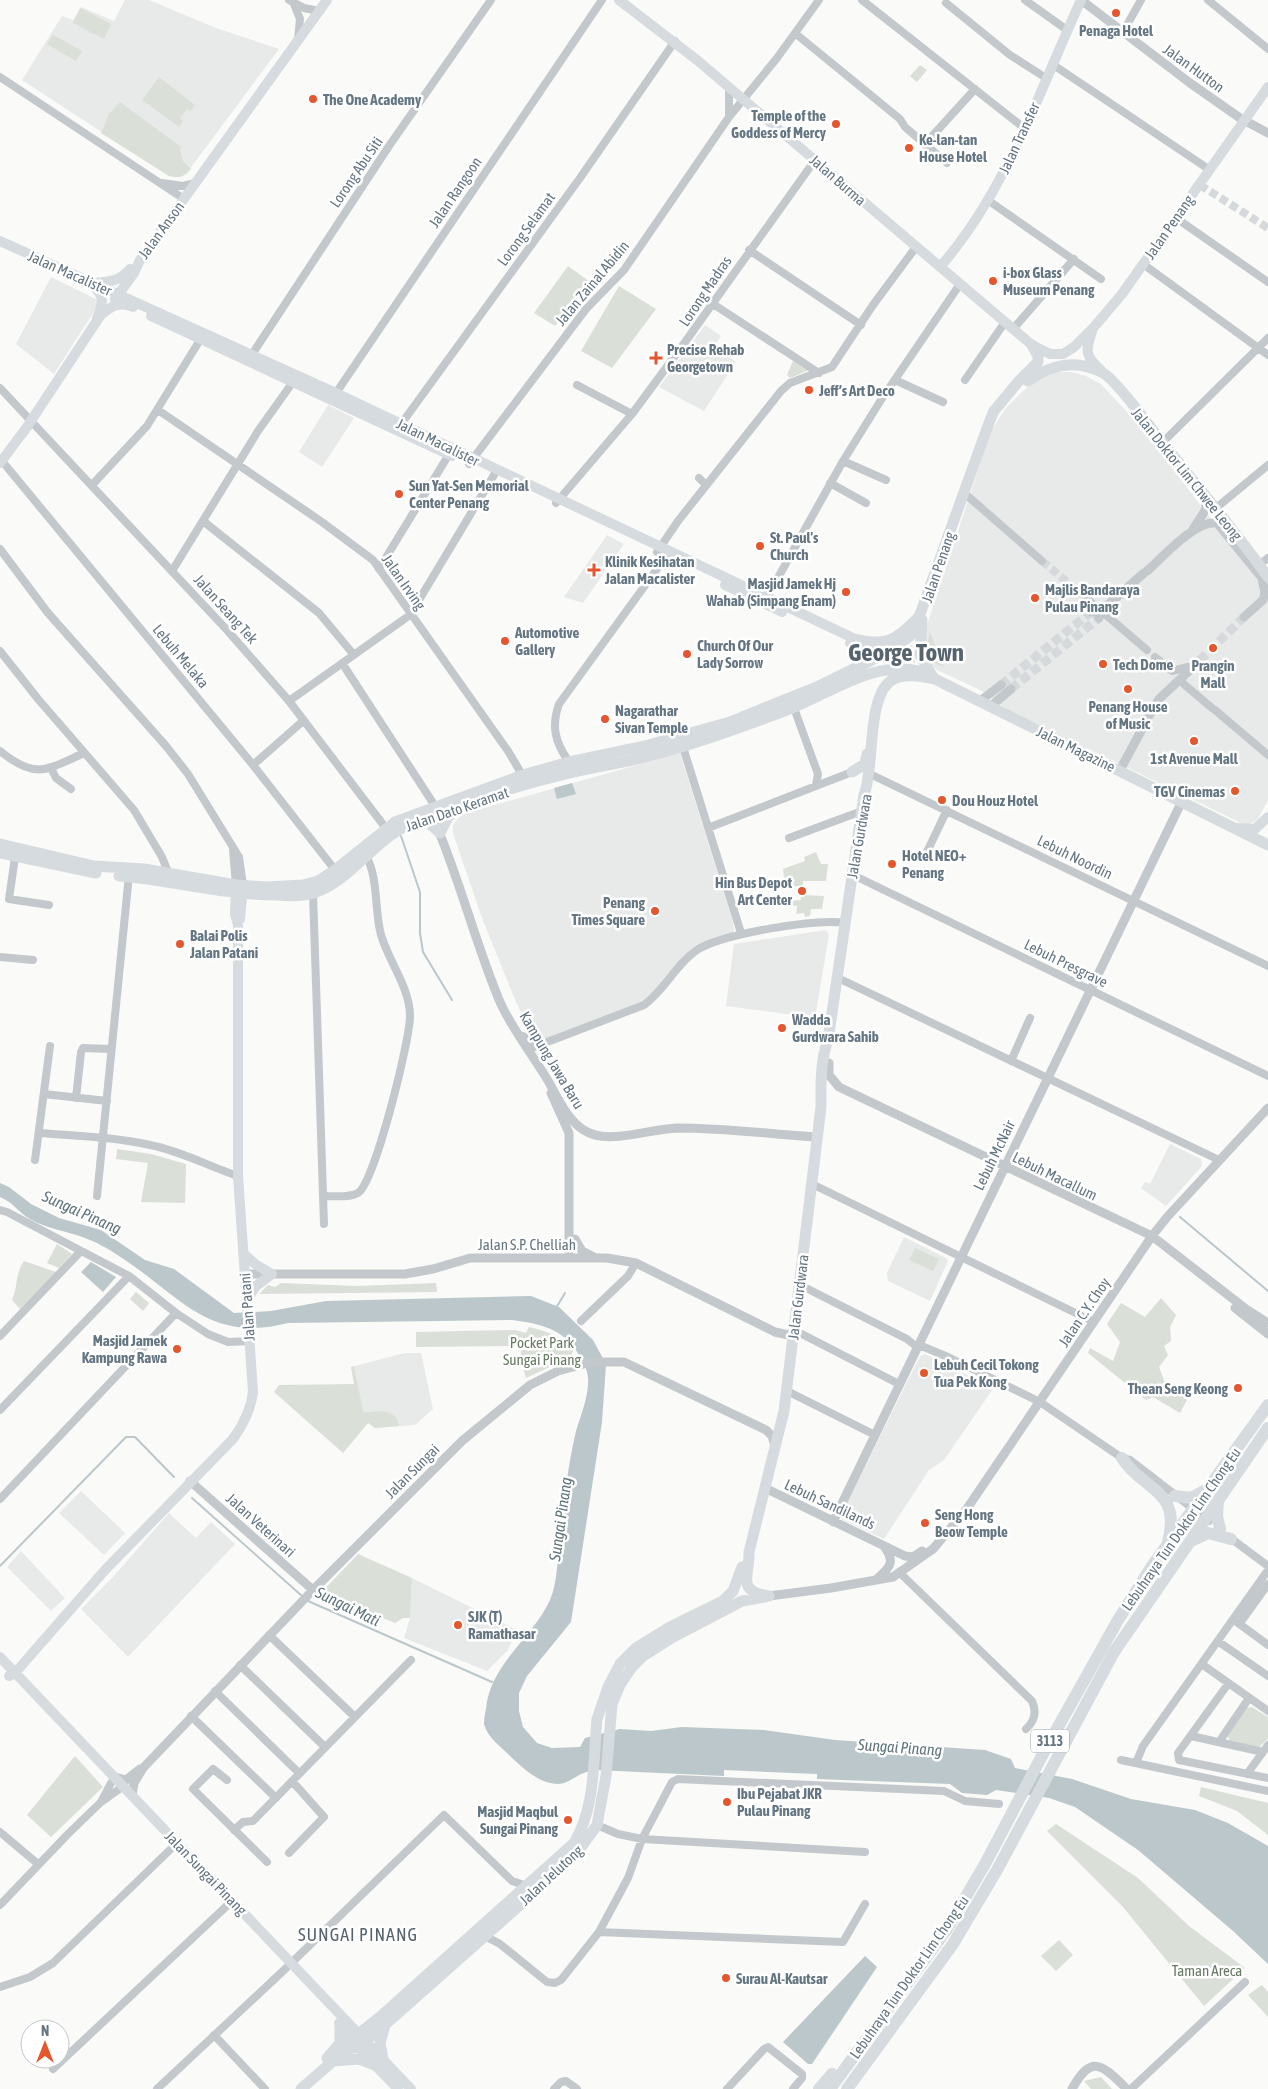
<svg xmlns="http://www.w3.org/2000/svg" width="1268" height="2089" font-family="'Asap Condensed',sans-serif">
<rect width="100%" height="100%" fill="#fafaf8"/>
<!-- built -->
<path fill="#e8e9e9" d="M125 0H149L216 28 279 49 186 174 181 177 169 176 22 80 62 16 73 20 81 7 114 21Z
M51 277 98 300 95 310 54 374 16 344Z
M705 325 721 336 714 346 736 362 704 411 659 387Z
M1056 372H1071L1086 376 1101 384 1139 425 1268 593V800L1258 819 1250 824H1243L1007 709 982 691 937 670 923 658 922 640 991 431 1005 409 1024 390 1040 377Z
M328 405 354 418 322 467 299 452Z
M607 535 624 544 583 603 564 597Z
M680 753 733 922 734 931 732 934 689 953 659 991 637 1005 547 1039 538 1037 528 1026 516 1002 482 918 453 833V825L462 814Z
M826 930 829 935 815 1018 726 1006 734 944Z
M1170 1144 1201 1159 1202 1166 1166 1206 1141 1188 1145 1182 1150 1184Z
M904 1237 946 1258 948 1261 930 1301 888 1281 887 1273Z
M405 1353H421L433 1409 415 1425 375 1428 361 1416 351 1367Z
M925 1354 990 1386 992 1390 944 1460 929 1470 884 1539 841 1519V1515L920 1356Z
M81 1491 125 1533 104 1555 59 1513Z
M169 1513 196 1538 211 1522 235 1544 128 1657 81 1609 113 1577Z
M21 1551 65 1598 51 1611 7 1567Z
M412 1578 517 1630 508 1650 487 1671 404 1638 410 1618Z"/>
<!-- green -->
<path fill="#dadfd7" d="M80 8 111 24 104 39 73 23Z
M53 35 82 51 76 61 47 44Z
M920 65 927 70 917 82 910 76Z
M159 77 195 105 191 111 187 109 180 118 183 121 179 127 142 100Z
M120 102 181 147 180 150 183 161 191 169C184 177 179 178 169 176L101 133 109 114Z
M568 266 590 282 555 326 534 313Z
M619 286 656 309 612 368 581 351Z
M793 361 809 370 790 378 787 375Z
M930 632 938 654 935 656 941 660 944 667 934 663 925 651Z
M912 645 915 663 898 656Z
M816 852 821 864H828L826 881H803V895L824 896 822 909H811L810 916 805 917 804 913 796 914 797 906 786 904V901L801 900 800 886 785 887 783 869 805 861 804 857Z
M117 1149 151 1154 186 1164 185 1203 141 1202 148 1163 116 1159Z
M57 1244 72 1254 59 1268 47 1263Z
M915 1248 939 1259 933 1271 909 1260Z
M24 1261 56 1272 20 1309 12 1300C18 1287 15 1274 24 1261Z
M281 1283 357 1286 436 1283 437 1292 259 1294 268 1285 275 1287Z
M136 1292 149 1303 143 1311 130 1299Z
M1161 1298 1176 1315 1170 1327 1171 1341 1164 1346 1168 1355 1159 1367 1165 1383 1189 1396 1180 1413 1153 1397 1146 1400 1088 1353 1090 1348 1113 1361 1120 1342 1107 1324 1121 1303 1145 1317Z
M529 1327C544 1331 565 1336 573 1350L571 1357 526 1378 520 1358 522 1346 416 1347V1332L515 1330 526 1333Z
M354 1366 363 1411 365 1413C378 1410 397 1409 399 1426L375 1428 368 1423 343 1453 274 1392 279 1385 354 1384 351 1367Z
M358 1554 412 1578 410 1618H403L395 1623 321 1593Z
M1252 1707 1268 1717V1739L1258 1748 1230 1741 1227 1735 1246 1708Z
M75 1756 103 1787 51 1837 27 1815Z
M1201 1787 1268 1803V1835L1237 1811 1199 1796Z
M1056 1824 1138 1878 1189 1926 1245 1968 1204 2006 1123 1907 1047 1831Z
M1059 1940 1073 1955 1056 1971 1041 1956Z
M1262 1985 1268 1992V2017L1248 1995Z
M1101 2077 1112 2089H1091L1084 2081Z"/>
<!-- water -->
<path fill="#bbc7cb" d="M572 783 576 794 557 799 554 788Z
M0 1183 9 1187 31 1204 59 1218 101 1230 145 1260 174 1269 234 1313 271 1311 326 1301 531 1296 559 1307 593 1340 606 1364 602 1422 571 1622 527 1676 519 1693V1711L523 1727 537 1743 552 1748 580 1747 585 1738 620 1729 651 1731 682 1727 764 1730 835 1740 985 1750 1011 1759 1015 1768 1072 1779 1131 1799 1195 1810 1228 1823 1268 1846V1964L1233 1931 1138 1850 1075 1807 1049 1798 996 1790 987 1795 962 1793 950 1784 817 1779V1774L724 1770V1776L596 1770C579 1771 570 1784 558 1784 539 1784 523 1768 510 1756 501 1747 487 1737 484 1724 484 1719 485 1713 486 1709 490 1664 532 1639 550 1600 557 1584 557 1564 559 1547 563 1509 567 1469 576 1431 581 1414 593 1387 586 1369 570 1331 549 1325 512 1320L288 1323C207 1344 179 1294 119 1256 109 1249 96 1242 85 1238 67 1231 47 1229 30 1219 19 1213 13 1202 0 1197Z
M91 1262 116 1277 103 1292 81 1272Z
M865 1956 877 1967 812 2064H808L783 2042Z"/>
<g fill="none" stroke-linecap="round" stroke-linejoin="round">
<!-- stream -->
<path stroke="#bbc7cb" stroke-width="2" d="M401 836 420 892V933L423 952 452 1000
M1180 1217 1268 1291
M556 1308 565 1293
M192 1498 302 1596
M0 1566 126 1437H135L174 1477
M308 1601 492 1682"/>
<!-- minor-tunnel -->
<path stroke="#d5d9db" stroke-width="8" stroke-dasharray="8 4" stroke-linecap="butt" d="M1200 185 1268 228
M1042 561 1078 591"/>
<!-- tertiary-tunnel -->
<path stroke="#d5d9db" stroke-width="9" stroke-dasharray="9 4.5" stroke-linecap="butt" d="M1190 670 1244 617
M1001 685 1091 612
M1011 689 1099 618"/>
<!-- minor -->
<path stroke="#c3c8cc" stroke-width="8" d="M289 0 304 8 319 11
M862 0 1024 128
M1025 0 1067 30
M1208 0 1268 49
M946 3 1010 55 1046 78
M294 4 300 19 298 40
M1123 32 1141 0
M796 34 900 119 905 127 947 163
M1052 64 1210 170
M0 77 184 199
M729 115V88
M925 144 975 89
M162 183 183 186 195 183
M989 201 1101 279
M1176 218 1268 282
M749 250 861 325
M1143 264 1268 355
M713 304 819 373
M1013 329 1074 259
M249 359 389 146 491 0
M895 380 943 402
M965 380 1005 322
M577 385 632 414
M0 388 227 630 289 701 385 827
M334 396 602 0
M158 410 322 522 373 560 508 751 524 778
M399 427 580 178 675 41
M1163 442 1268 338
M2 461 253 765 335 870
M843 461 886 480
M469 464 586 309 624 270 729 117 777 58 819 0
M699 478 706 485
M830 483 866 503
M92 485 147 426 203 335
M963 492 1042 561
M556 503 632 414 683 345 815 160
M1216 508 1268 465
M203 521 319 613 354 655
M0 549 48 613 166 746 188 774 239 857 243 885
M657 552 678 521 781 391 790 383 832 367 873 305 916 247
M1259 565 1268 558
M379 569 451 451
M172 571 258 431 295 379
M1078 591 1147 650
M765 601 843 461 881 400 960 284
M0 651 38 699 134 810 162 857 170 877
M1155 657 1172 671 1188 667
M342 663 435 806
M1179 680 1212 708
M289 701 410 615 497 470
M794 708 818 774 816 785
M1215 710 1268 755
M682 744 741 933
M0 751C36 780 46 770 84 753
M569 762C555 742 551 727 559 704L670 551
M253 765 303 721
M51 768 56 778 71 789
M870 774 1268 966
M708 828 852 772
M789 838 862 811
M233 850 236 885
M925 856 947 810
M15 857 9 899 49 905
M853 875 1268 1076
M313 893 324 1224
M0 957 33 960
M838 978 1219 1160
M529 1049 644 1005C665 990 676 964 697 950 722 934 816 918 846 923
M1011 1061 1030 1018
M44 1094 107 1101
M76 1098 81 1052 83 1048 110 1049
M39 1133C76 1136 114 1137 150 1145 181 1151 208 1166 238 1176
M35 1160 50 1046
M812 1184 1094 1322
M97 1196 129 875
M324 1196C334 1196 349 1198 358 1193 375 1182 410 1040 410 1016 410 988 389 962 381 935 374 909 379 877 365 854
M0 1210 7 1212 129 1276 176 1313 208 1334 228 1342 250 1341
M800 1285 907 1339 917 1347H924L948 1357 1040 1402 1122 1458 1130 1460 1209 1521
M581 1321 628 1276 636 1263
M794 1330 899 1384
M0 1336 81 1251
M787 1391 875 1435
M0 1410 129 1276
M0 1499 176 1313
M1229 1537 1268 1566
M900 1573 1032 1701C1037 1712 1035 1721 1026 1729
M1243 1619 1268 1584
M1234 1620 1268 1645
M269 1635 355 1717
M1219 1642 1268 1676
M240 1665 325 1747
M1203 1665 1268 1711
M1228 1684 1178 1753 1179 1760 1268 1778
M215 1691 299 1773
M191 1716 276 1798
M1191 1736 1263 1752
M1219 1742 1249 1698
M1121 1760 1268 1791
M1136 1763 1143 1746 1268 1570
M1247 1774 1268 1745
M227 1780 213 1769 193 1789 267 1862
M101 1802 111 1783
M597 1825 618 1834 642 1839 865 1852
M234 1830 243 1822 253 1821 411 1660
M0 1832 38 1864
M289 1853 324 1817 292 1781
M0 1905 68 1834 101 1802 118 1790
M599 1932 843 1942 865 1904
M485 1936 500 1944 547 1982 555 1983 561 1980 599 1932 628 1878 642 1839 672 1782 678 1779 944 1791 965 1801 999 1804
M0 1987 30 1977 53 1963 177 1843
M214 2035 265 2089
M53 2069 232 1901
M157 2089 283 1971 444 1815 512 1881 527 1886
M554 2089 561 2082 566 2081 577 2089
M727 2089 764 2049 768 2047 802 2074V2078L793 2089
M1131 2089 1245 1982"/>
<!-- tertiary -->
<path stroke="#c3c8cc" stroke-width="9" d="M1081 0 1190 83 1240 118 1268 133
M1192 531 1206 509 1205 496
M1147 571C1163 557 1195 520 1217 523L1262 578 1265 593 1263 600
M1091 612 1102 610
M1244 617 1263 600
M1099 618 1102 610 1144 573
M980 701 1001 685
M991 706 1011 689
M1149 716 1159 699 1190 670
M1120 770 1147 720
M437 827C461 884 476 945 500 1002 512 1029 532 1054 547 1079 559 1099 570 1129 595 1135 618 1141 652 1129 677 1128 724 1128 771 1134 817 1137
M521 1036 542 1044
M829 1063V1075L839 1087 1152 1236 1246 1309 1268 1323
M551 1093 569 1133V1258
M575 1239 582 1251 594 1257
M245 1274H405L433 1269 470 1258H607L636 1263 775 1332 793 1336
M1235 1308 1268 1334
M190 1481 313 1590
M765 1488 905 1556 913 1557 922 1551
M833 1522 1182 801
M878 1578C891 1567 895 1561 884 1546
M769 1596 831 1588 893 1577 933 1549 966 1510 1152 1236 1168 1216 1268 1108
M115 1777 126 1780 140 1769
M132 1795 134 1783 143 1768 313 1590 462 1441 530 1385 558 1371 591 1362H624L766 1430 772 1436 775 1446
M1072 2089C1092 2053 1102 2065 1127 2089"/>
<!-- secondary -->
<path stroke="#d6dbdf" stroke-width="10" d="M619 0 697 60 1032 345 1050 354H1063L1074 347 1094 327 1122 294 1268 87
M0 241 336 393 853 638C886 647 896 640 919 616
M940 267C1007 190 1039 92 1081 0
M94 283C110 282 120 281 130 269
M93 285C105 299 103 300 98 316
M115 299 134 273 140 260 327 0
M151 316 452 456
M97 318C109 308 117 300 133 307
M1093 328C1087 349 1082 354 1101 370
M0 463 27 427 102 313
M725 585 782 612
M850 643 882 655
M1237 828 1255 829 1268 817
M240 919 243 886
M243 1253 255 1264 272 1274
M247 1300 256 1286 272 1274
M0 1657 411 2089
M9 1676 15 1673 105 1570 233 1439C243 1425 251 1410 253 1392L238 1176V925L235 914 236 886
M339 2023 351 2040 398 2089"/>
<!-- primary -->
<path stroke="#d6dbdf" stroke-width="11" d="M1028 381C1051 364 1077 359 1103 373 1114 379 1146 421 1155 433 1193 481 1232 527 1268 577
M922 620 920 655 934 679
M927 675 1268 845
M852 772 865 764 867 754
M420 820 430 824 440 833 448 817 458 808
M0 844 94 866 144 869 236 885 267 887 303 885 318 881 335 870 395 822 523 775 569 762 645 746 730 722 819 686 882 655 909 637 914 631 990 420 994 411 1018 382 1038 362V356L1032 345
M0 853 96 873
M119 876C172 880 223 895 276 895 288 896 303 896 314 893 352 880 374 839 411 824 463 802 519 785 574 772 599 766 624 763 649 756 696 744 742 727 787 710 830 694 872 660 919 671
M769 1596C735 1591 750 1576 749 1552L784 1411 821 1107C821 1086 820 1061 828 1040L864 795C875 768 866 696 892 680 904 673 921 676 934 679
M347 2049 358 2047 386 2024 574 1857 597 1825 606 1776 612 1704 620 1685 632 1667 643 1656 673 1637 742 1601 765 1597
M327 2058 340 2043V2024
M383 2059 380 2043 385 2025
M333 2061 359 2059 375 2065
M301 2089 347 2049 351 2040 381 2016 574 1843C596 1807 593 1760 597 1719L608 1687 620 1664 636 1648 670 1627 723 1601 733 1591 742 1567"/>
<!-- trunk -->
<path stroke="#d6dbdf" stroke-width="12" d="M1122 1458C1143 1491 1182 1489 1168 1542
M1175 1496 1191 1498 1204 1491
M1218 1501 1217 1516 1220 1529
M1191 1541 1208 1533 1231 1539
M819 2089 832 2074
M830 2089 947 1929 985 1864 1044 1752 1118 1620 1152 1566 1268 1405
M847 2089 953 1944 997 1870 1114 1652 1268 1428"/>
</g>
<!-- markers -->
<g fill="#e4572e" stroke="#fff" stroke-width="2">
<circle cx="1116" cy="13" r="5"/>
<circle cx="313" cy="99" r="5"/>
<circle cx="836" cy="124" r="5"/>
<circle cx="909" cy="148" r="5"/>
<circle cx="993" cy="281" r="5"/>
<path d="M653.5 350.5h5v5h5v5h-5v5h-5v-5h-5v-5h5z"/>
<circle cx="809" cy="390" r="5"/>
<circle cx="399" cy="494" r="5"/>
<circle cx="760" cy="546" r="5"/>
<path d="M591.5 562.5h5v5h5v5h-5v5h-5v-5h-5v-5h5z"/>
<circle cx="846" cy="592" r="5"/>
<circle cx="1035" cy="598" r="5"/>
<circle cx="505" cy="641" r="5"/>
<circle cx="1213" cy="648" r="5"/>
<circle cx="687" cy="654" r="5"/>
<circle cx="1103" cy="664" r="5"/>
<circle cx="1128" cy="689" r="5"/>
<circle cx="605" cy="719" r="5"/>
<circle cx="1194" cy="741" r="5"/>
<circle cx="1235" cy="791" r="5"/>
<circle cx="942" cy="800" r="5"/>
<circle cx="892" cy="864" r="5"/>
<circle cx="802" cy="891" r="5"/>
<circle cx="655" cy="911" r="5"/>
<circle cx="180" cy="944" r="5"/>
<circle cx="782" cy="1028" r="5"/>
<circle cx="177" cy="1349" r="5"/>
<circle cx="924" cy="1373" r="5"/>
<circle cx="1238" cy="1388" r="5"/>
<circle cx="925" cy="1523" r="5"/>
<circle cx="458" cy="1625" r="5"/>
<circle cx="727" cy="1802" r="5"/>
<circle cx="568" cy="1820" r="5"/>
<circle cx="726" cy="1978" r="5"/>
</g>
<g text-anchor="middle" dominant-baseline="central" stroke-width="5" stroke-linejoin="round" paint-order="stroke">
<!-- shield labels -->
<rect fill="#fff" stroke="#939fa8" stroke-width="1" x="1031" y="1729.5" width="38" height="23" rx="4"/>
<g font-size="14" font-weight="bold" fill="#657683">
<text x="1050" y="1741">3113</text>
</g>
<!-- poi labels -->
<g font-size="15" font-weight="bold" fill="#657683" stroke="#fff" text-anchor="start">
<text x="1116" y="30" text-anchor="middle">Penaga Hotel</text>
<text x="323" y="99">The One Academy</text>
<text x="826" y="115" text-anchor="end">Temple of the<tspan x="826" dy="17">Goddess of Mercy</tspan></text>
<text x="919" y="139">Ke-lan-tan<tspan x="919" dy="17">House Hotel</tspan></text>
<text x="1003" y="272">i-box Glass<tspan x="1003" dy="17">Museum Penang</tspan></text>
<text x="667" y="349">Precise Rehab<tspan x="667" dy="17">Georgetown</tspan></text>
<text x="819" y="390">Jeff’s Art Deco</text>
<text x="409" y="485">Sun Yat-Sen Memorial<tspan x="409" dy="17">Center Penang</tspan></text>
<text x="770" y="537">St. Paul's<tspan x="770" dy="17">Church</tspan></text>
<text x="605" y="561">Klinik Kesihatan<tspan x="605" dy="17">Jalan Macalister</tspan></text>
<text x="836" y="583" text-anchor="end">Masjid Jamek Hj<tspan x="836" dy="17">Wahab (Simpang Enam)</tspan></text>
<text x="1045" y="589">Majlis Bandaraya<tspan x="1045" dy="17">Pulau Pinang</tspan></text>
<text x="515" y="632">Automotive<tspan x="515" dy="17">Gallery</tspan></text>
<text x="697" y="645">Church Of Our<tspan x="697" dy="17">Lady Sorrow</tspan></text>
<text x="1113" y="664">Tech Dome</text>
<text x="1213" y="665" text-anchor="middle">Prangin<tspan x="1213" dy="17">Mall</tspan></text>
<text x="1128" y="706" text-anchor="middle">Penang House<tspan x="1128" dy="17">of Music</tspan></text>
<text x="615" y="710">Nagarathar<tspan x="615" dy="17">Sivan Temple</tspan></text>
<text x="1194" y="758" text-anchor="middle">1st Avenue Mall</text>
<text x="1225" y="791" text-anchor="end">TGV Cinemas</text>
<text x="952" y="800">Dou Houz Hotel</text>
<text x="902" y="855">Hotel NEO+<tspan x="902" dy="17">Penang</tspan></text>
<text x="792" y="882" text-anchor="end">Hin Bus Depot<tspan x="792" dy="17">Art Center</tspan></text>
<text x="645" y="902" text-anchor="end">Penang<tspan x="645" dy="17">Times Square</tspan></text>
<text x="190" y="935">Balai Polis<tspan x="190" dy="17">Jalan Patani</tspan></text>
<text x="792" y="1019">Wadda<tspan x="792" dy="17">Gurdwara Sahib</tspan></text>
<text x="167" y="1340" text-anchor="end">Masjid Jamek<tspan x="167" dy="17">Kampung Rawa</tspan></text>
<text x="934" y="1364">Lebuh Cecil Tokong<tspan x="934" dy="17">Tua Pek Kong</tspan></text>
<text x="1228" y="1388" text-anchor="end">Thean Seng Keong</text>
<text x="935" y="1514">Seng Hong<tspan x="935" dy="17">Beow Temple</tspan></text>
<text x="468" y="1616">SJK (T)<tspan x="468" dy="17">Ramathasar</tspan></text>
<text x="737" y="1793">Ibu Pejabat JKR<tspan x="737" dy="17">Pulau Pinang</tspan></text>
<text x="558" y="1811" text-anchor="end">Masjid Maqbul<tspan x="558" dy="17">Sungai Pinang</tspan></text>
<text x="736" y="1978">Surau Al-Kautsar</text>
</g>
<!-- street labels -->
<g font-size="15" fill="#657683" stroke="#fff">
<text transform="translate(1194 68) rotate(36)">Jalan Hutton</text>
<text transform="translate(1019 138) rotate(-65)">Jalan Transfer</text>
<text transform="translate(356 172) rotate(-56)">Lorong Abu Siti</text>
<text transform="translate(838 180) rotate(41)">Jalan Burma</text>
<text transform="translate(455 192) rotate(-56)">Jalan Rangoon</text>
<text transform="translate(1169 227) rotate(-55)">Jalan Penang</text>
<text transform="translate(526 229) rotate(-54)">Lorong Selamat</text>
<text transform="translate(161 230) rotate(-54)">Jalan Anson</text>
<text transform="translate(70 273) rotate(24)">Jalan Macalister</text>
<text transform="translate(592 283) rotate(-50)">Jalan Zainal Abidin</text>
<text transform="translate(705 291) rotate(-56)">Lorong Madras</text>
<text transform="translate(438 442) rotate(26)">Jalan Macalister</text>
<text transform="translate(1187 474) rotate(51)">Jalan Doktor Lim Chwee Leong</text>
<text transform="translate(938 567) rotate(-71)">Jalan Penang</text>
<text transform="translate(404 582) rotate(55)">Jalan Irving</text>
<text transform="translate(226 609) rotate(48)">Jalan Seang Tek</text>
<text transform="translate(181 656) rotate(50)">Lebuh Melaka</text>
<text transform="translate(1076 749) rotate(26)">Jalan Magazine</text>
<text transform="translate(457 809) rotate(-19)">Jalan Dato Keramat</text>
<text transform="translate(859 836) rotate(-80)">Jalan Gurdwara</text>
<text transform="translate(1075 857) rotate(26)">Lebuh Noordin</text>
<text transform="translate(1066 963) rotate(26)">Lebuh Presgrave</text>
<text transform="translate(552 1060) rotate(59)">Kampung Jawa Baru</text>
<text transform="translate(994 1155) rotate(-64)">Lebuh McNair</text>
<text transform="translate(1055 1176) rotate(26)">Lebuh Macallum</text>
<text x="527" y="1244">Jalan S.P. Chelliah</text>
<text transform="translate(798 1297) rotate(-83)">Jalan Gurdwara</text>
<text transform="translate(247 1307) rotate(-94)">Jalan Patani</text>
<text transform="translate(1084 1312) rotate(-56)">Jalan C.Y. Choy</text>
<text transform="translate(412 1471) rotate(-45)">Jalan Sungai</text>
<text transform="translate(830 1504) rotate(25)">Lebuh Sandilands</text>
<text transform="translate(261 1525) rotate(42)">Jalan Veterinari</text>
<text transform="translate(1181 1529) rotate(-55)">Lebuhraya Tun Doktor Lim Chong Eu</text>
<text transform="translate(206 1873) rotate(46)">Jalan Sungai Pinang</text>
<text transform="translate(551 1875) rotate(-43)">Jalan Jelutong</text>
<text transform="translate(909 1977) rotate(-55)">Lebuhraya Tun Doktor Lim Chong Eu</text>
</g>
<!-- park labels -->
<g font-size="15" fill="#687a64" stroke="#fff">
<text x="542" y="1342">Pocket Park<tspan x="542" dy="17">Sungai Pinang</tspan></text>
<text x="1207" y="1970">Taman Areca</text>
</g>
<!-- water labels -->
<g font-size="16" font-style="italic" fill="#60757c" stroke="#fff">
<text transform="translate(82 1212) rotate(24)">Sungai Pinang</text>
<text transform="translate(560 1519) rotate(-82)">Sungai Pinang</text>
<text transform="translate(348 1606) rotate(26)">Sungai Mati</text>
<text transform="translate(900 1747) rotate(4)">Sungai Pinang</text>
</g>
<!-- quarter labels -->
<g font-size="18" letter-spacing="1" fill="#57646e" stroke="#fff">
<text x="358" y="1934">SUNGAI PINANG</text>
</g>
<!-- town labels -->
<g font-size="25" font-weight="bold" fill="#57646e" stroke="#fff">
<text x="906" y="652">George Town</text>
</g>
</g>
<!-- north arrow -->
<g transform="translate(45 2044)"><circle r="24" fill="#ffffff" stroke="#c1c8cd"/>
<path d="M0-4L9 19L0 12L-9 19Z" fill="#e4572e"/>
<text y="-8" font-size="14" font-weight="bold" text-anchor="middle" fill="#657683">N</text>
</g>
</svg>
